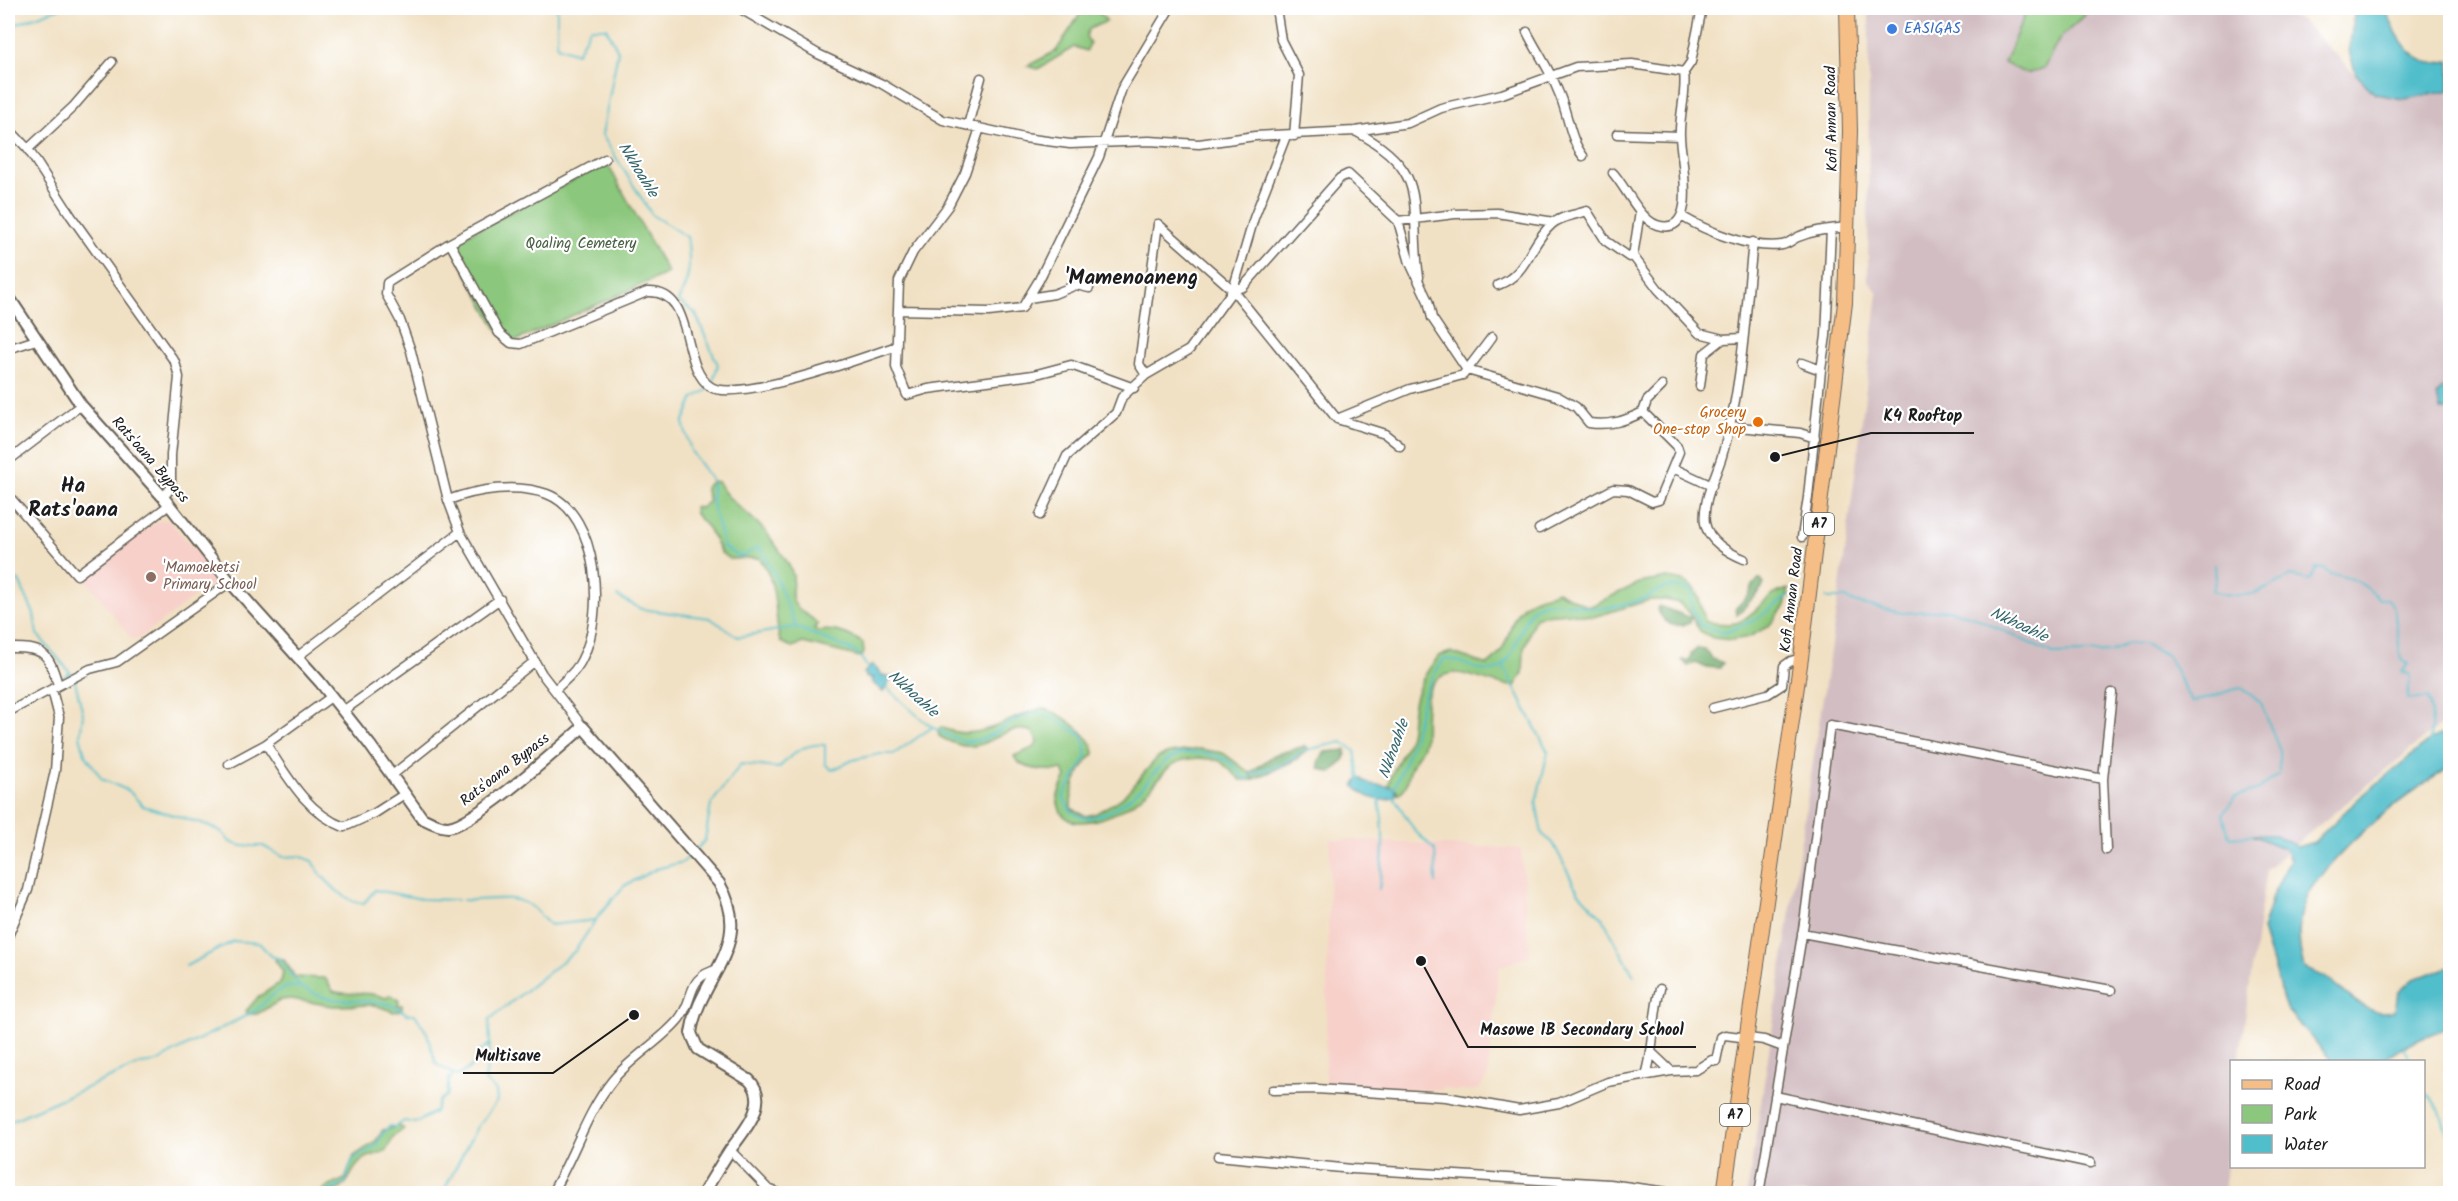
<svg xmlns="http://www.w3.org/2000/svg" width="2458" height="1201" font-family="Kalam,sans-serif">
<rect width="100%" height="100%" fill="#fff"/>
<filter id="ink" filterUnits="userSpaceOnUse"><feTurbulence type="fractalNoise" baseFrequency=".0167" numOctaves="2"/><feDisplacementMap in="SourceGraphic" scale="12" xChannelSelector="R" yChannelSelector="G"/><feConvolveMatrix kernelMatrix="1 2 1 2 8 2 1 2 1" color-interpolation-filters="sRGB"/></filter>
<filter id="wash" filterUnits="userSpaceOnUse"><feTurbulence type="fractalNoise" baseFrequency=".008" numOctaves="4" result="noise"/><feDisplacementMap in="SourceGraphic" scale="24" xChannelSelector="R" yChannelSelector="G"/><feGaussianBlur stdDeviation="1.35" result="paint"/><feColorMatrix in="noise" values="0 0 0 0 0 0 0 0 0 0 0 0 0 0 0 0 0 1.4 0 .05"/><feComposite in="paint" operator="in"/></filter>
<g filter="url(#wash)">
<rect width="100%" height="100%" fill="#f1e1c4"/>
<!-- built -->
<path fill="#f7d0ca" d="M168 520 216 573 213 583 138 639H132L86 580 87 573 158 521Z
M1330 839 1521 849 1530 956 1499 967 1488 1075 1479 1090 1453 1091 1444 1087 1441 1090 1331 1088 1325 1082Z"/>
<!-- industrial -->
<path fill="#d2bec2" d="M1869 8H2017L2025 14 2004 62 2044 68 2060 38 2084 16 2088 8H2264L2301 20 2375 94 2404 99 2450 91V717L2266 869 2239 1061 2232 1062 2231 1122 2223 1193 1747 1194 1845 553 1878 293 1868 280Z"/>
<!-- green -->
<path fill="#8bc77c" stroke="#54724c" stroke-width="1.5" d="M1084 8H1094L1107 21 1089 29 1086 36 1090 43 1087 51 1074 47 1038 69 1027 66 1056 51Z
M2017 8H2088L2084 16 2060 38 2044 68 2027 74 2004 63 2025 14Z
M607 163 668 273 511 343 499 333 450 243Z
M712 481 718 482C729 504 755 516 769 536 777 548 790 562 793 576 794 586 789 594 794 603 800 614 812 615 818 625L814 629 818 631C835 628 849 634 863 643L864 653 860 657 803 643 792 647 780 642C774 615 778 580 759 558L730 559 721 553 708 528 695 514 694 507 700 508 709 501 705 488Z
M1668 578C1701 582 1696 595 1706 622 1716 623 1730 626 1739 622 1759 612 1764 594 1789 589L1785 606 1769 626 1749 637 1732 640 1713 638 1700 631 1689 612 1679 603 1666 600H1650L1593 617 1569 613 1542 615 1535 618 1524 648 1523 674 1515 686C1496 687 1467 671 1453 673 1418 678 1427 715 1425 738 1424 750 1413 760 1410 771 1407 781 1408 789 1397 794V790L1388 788C1390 771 1402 757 1408 741 1412 731 1411 720 1413 709 1416 689 1425 672 1439 656L1451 652 1487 665C1516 645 1503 618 1530 601 1538 595 1548 596 1557 591L1589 607 1639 583Z
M1042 708C1058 711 1094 735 1094 754 1078 769 1071 786 1071 808L1085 816 1095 814 1122 798 1158 757 1170 753 1199 749 1223 753 1250 773 1253 780H1241L1220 761C1207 757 1186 757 1174 764 1164 769 1157 782 1149 790 1130 807 1105 822 1079 822 1070 822 1061 816 1059 807 1055 796 1061 787 1066 777L1063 770C1049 771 1020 771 1014 756L1035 747 1037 742 1033 732C996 719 988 766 939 736L938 730 941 727C977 745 1007 717 1042 708Z
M278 958 284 960 295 977 325 978 333 991C348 997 365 989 386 998L390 995 399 1000 398 1005H402V1010L394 1012 375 1005 333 1006 291 999 281 1000 257 1014H248L246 1011 258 997 281 982 283 972 275 960Z
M400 1126 404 1129 393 1137 387 1149C381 1155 371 1154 364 1159 345 1172 353 1194 321 1193L325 1188 345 1179 354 1156 375 1142 383 1130Z"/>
<!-- forest -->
<path fill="#70ac6c" stroke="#466444" stroke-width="1.5" d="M1760 579 1764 584 1762 588 1737 615 1736 608 1748 596 1754 584Z
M1659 606 1691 618 1690 623C1673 628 1666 626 1657 609Z
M1698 648 1705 649 1712 659 1723 663 1720 668 1704 667 1695 662 1688 666 1682 660H1690L1691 654Z
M1304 746 1309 749 1295 760 1253 780 1250 773 1274 755Z
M1346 750 1345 759 1331 773 1319 768V761L1325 752Z"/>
<!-- water -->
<path fill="#51becb" stroke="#366d74" stroke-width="1.5" d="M2355 8H2385C2393 28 2407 60 2432 63 2437 64 2445 61 2450 61V91L2404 99 2375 94 2356 74 2349 51Z
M2443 388 2450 391 2449 410H2440L2437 395Z
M872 664 882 675 892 677 883 692 871 681 874 678H867L864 673Z
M2450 729V767C2405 795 2361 829 2326 870 2321 877 2313 884 2309 892 2296 917 2297 942 2304 968 2312 972 2322 975 2329 980 2349 995 2368 1019 2395 1010L2398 993 2413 979 2450 967V1026L2403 1047 2382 1061H2332L2286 1009 2262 930 2272 897 2290 860 2285 849 2252 835H2275L2297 847 2314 842 2358 799 2430 740Z
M1359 777 1369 784 1394 787 1397 794C1384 807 1364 796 1354 786Z"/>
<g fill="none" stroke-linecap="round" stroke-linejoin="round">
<!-- stream -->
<path stroke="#51becb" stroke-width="2" d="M557 8V46L577 53 590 28H606L618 51 602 135 652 215 687 237C691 261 690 280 678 301L695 313 718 365 712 385
M8 27 60 8
M709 389 694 398 683 423 691 451 712 481V503L724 548 741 557 759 547 775 575 796 627 858 653 869 670
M2215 565 2216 579 2212 591C2246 601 2260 593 2290 576L2310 580 2316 568 2324 569 2330 574C2348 576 2367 584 2378 599H2388L2394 608 2401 660 2409 664 2402 671 2410 675 2408 700 2428 698 2432 716 2430 740
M8 577 19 581 34 614 37 634 74 677 83 714 80 736 85 754 102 779 129 791 143 806 207 825 222 832 230 842 241 846H263L283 857 299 856 313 861 321 875 337 891 354 902 364 903 375 890 422 899 457 900
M617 596 641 609 710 618 738 637 795 627
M1826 598H1845L1857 603 1902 613 1949 610 1972 616 2053 654 2111 652 2128 643 2144 644 2167 655 2191 701C2210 701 2223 690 2242 688L2261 703 2279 749V774L2258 790 2235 797 2223 814 2229 837 2253 835
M1503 666 1548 752 1536 802 1542 834 1553 843 1578 892 1602 917 1634 976
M60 679 70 673
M886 687C909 707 930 732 961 740 988 748 1007 717 1033 714 1051 712 1069 728 1083 736L1087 756 1063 796C1076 837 1117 810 1139 790 1149 781 1160 763 1172 757 1187 750 1217 752 1230 763 1236 768 1239 774 1246 779L1256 772 1281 765 1306 750 1342 742 1355 751 1359 778
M1393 790C1400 774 1407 758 1412 742 1423 704 1420 694 1444 659 1461 658 1479 675 1496 670 1517 663 1520 615 1537 606 1554 596 1583 610 1604 608 1609 608 1634 602 1640 600 1649 597 1659 588 1669 587 1676 586 1685 589 1692 590V608L1700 625 1724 633 1755 620 1790 595
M1393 796 1415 831 1435 850 1436 883
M1378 797C1386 828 1383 859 1379 889
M695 851 705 840 711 804 741 764 779 768C792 753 804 743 825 745V764L832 770 853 760 879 754H894L931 728
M463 900C484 902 510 893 529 905 537 909 543 920 550 925L596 920
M186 966 234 941 259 943 271 956 278 958 299 985
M2403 1046 2411 1062
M2424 1093C2444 1104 2439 1120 2450 1137
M8 1122 141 1064 157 1062C188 1043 220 1030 251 1013 265 1005 271 992 288 987 302 984 310 993 323 997 350 1005 383 994 407 1014H415L427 1033 436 1064 457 1076C466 1071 476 1066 476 1054L490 1044 489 1020 575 951 599 915 624 886 656 869 683 862 691 855
M324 1194 345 1183 352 1160 376 1146 381 1135 390 1126 395 1127 404 1121 415 1123 435 1112 439 1101 447 1095 449 1079 453 1076
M442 1194 477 1127 497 1101 496 1091 485 1081 490 1044"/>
</g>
</g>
<g filter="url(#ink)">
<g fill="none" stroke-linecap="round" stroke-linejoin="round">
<defs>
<path id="minor" d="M739 8 818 54 882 84 943 120 1024 138 1070 144 1149 141 1199 144 1255 136 1355 131 1408 123 1441 108 1502 94 1576 67 1632 64 1684 72
M1276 8 1281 40 1299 75 1294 136
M1527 32C1537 52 1550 70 1558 91 1568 112 1569 138 1583 156
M968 125 981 78
M8 128 28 149 71 216 175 362 179 377 171 455V488L163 497
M980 128 965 173 948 206 913 252 899 281 896 367 907 395 928 389 1033 375 1071 365 1134 388
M1355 131C1434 173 1408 205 1419 277
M1617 134 1680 136
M28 149 73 107 112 62
M1613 173C1625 186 1640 220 1657 225 1701 238 1680 157 1680 136 1679 114 1687 94 1684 72L1691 62 1702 8
M1640 212 1633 256 1658 289 1699 333 1723 339
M1681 216C1706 231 1753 250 1782 245 1788 244 1793 239 1798 237 1814 230 1831 229 1848 227
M1398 221 1410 263 1428 301 1432 318 1467 370 1557 396 1576 407 1589 423C1609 426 1625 421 1643 412L1647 401 1662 386
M1158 224 1233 290 1337 419 1385 434 1400 446
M450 243 499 333 511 343 521 344 647 292C697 289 679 367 711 387 737 403 866 357 897 346
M1498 285C1528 274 1529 244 1552 224 1561 216 1575 215 1587 211L1606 241 1629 257 1633 256
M1233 290 1243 287 1340 178 1348 174 1398 221 1455 214 1497 213 1554 222
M1029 298 1054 294 1076 285 1089 288
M899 310 989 312 1022 308 1039 280 1099 157 1122 88 1170 8
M8 349 36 340
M1821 370 1826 336 1831 229
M1146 375 1139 364 1158 224
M1700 386 1704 354 1723 339 1743 338
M1337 419 1410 389 1463 375 1492 337
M1730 426 1800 433 1815 438
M8 461 81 405
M1673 468 1712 486
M8 495 77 575 169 505
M448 500C478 489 517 483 547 494 600 514 605 617 582 659 577 671 564 681 555 690
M1040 515 1067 456 1116 413 1122 397 1146 375 1189 350 1233 290 1254 218 1286 136
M1539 529 1613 489 1628 490 1652 502 1659 500 1679 452 1677 446 1643 412
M1802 537 1808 497 1821 370 1802 363
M1744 559C1729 553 1708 541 1705 523 1702 501 1716 476 1722 456 1743 386 1745 314 1753 242
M8 648C43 647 49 652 58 685
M297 657 460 532
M1713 708 1768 694 1782 685 1784 666 1791 661 1801 658
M343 711 500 599
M8 712 90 669 117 662 230 582
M583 727 542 674 460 532 448 500 411 351 400 320 386 294 387 283 450 243 605 159
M266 744C287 776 307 813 344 827L375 813 403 795
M229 764 266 744 331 697
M391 776 535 661
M2106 850 2103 779 2112 693
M1802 933 2111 990
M8 936 28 890 55 771 59 717 52 690
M1652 1053 1671 1071
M1646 1075C1655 1047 1652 1018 1660 989
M1273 1090 1316 1089 1446 1097 1519 1110 1559 1103 1608 1082 1671 1071 1696 1070 1712 1060 1716 1061 1721 1037 1725 1035 1764 1040 1783 1047
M1775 1096 2091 1163
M730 1150 768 1189 781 1194
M1218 1156 1352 1169 1609 1184 1682 1194
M551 1194C574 1157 585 1115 612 1081 631 1057 660 1042 679 1019 696 998 685 977 719 969
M1759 1194 1804 923 1830 725 2103 779"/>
<path id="tertiary" d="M8 296 81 405 163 497 230 582 320 682 370 745 422 818C430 822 439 827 448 827 474 825 560 747 583 727L719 883C756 946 699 976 691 1033L698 1049 749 1080C771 1102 744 1131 730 1150 721 1164 712 1179 703 1194"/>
<path id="primary" d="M1724 1194 1801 658 1845 303 1850 131 1847 8"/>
</defs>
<!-- minor casing -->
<use href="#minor" stroke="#676157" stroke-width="11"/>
<!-- tertiary casing -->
<use href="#tertiary" stroke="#676157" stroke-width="14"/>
<!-- primary casing -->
<use href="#primary" stroke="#676157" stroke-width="16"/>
<!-- minor -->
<use href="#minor" stroke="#fff" stroke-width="8"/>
<!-- tertiary -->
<use href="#tertiary" stroke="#fff" stroke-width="10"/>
<!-- primary -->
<use href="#primary" stroke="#f6be87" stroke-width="14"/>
</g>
</g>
<!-- markers -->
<circle fill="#3f7fe0" stroke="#fff" stroke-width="2" cx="1892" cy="29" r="6"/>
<circle fill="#e8710a" stroke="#fff" stroke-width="2" cx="1758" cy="422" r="6"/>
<circle fill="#8d6e63" stroke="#fff" stroke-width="2" cx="151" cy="577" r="6"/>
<g text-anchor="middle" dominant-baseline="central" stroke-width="4.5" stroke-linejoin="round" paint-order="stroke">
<!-- shield labels -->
<g fill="#fff" stroke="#606060" stroke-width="1.5">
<rect x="1804" y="513" width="30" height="22" rx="4.5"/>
<rect x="1720" y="1104" width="30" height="22" rx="4.5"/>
</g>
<g font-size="14" font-weight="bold" fill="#1c1c1c">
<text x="1819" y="524">A7</text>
<text x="1735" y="1115">A7</text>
</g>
<!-- shop labels -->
<g font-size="15" fill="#366cbe" stroke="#fff" text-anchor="start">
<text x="1904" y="29">EASIGAS</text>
</g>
<!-- street labels -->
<g font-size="15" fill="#1c1c1c" stroke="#fff">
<text transform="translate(1832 119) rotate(-91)">Kofi Annan Road</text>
<text transform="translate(150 460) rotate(49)">Rats'oana Bypass</text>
<text transform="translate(1792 600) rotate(-83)">Kofi Annan Road</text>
<text transform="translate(505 770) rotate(-38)">Rats'oana Bypass</text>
</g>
<!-- park labels -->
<g font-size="15" fill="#486042" stroke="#fff">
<text x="581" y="244">Qoaling Cemetery</text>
</g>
<!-- food labels -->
<g font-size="15" fill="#c56008" stroke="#fff" text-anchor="end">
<text x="1746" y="413">Grocery<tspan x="1746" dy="17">One-stop Shop</tspan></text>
</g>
<!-- education labels -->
<g font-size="15" fill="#785e54" stroke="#fff" text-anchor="start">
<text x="163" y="568">'Mamoeketsi<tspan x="163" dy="17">Primary School</tspan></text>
</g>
<!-- water labels -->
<g font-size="16" font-style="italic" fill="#34656b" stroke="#fff">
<text transform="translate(638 170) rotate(58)">Nkhoahle</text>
<text transform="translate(2019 625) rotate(25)">Nkhoahle</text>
<text transform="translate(913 694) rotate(42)">Nkhoahle</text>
<text transform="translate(1394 749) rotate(-70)">Nkhoahle</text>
</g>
<!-- district labels -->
<g font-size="21" font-weight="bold" fill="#1c1c1c" stroke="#fff">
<text x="1131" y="278">'Mamenoaneng</text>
<text x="73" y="486">Ha<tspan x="73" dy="24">Rats'oana</tspan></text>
</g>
</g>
<!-- callouts -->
<path fill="none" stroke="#1c1c1c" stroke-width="2" d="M1775 457L1871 433H1974M1421 961L1468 1047H1696M634 1015L553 1073H463"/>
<g fill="#1c1c1c" stroke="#fff" stroke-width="2">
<circle cx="1775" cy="457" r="6"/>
<circle cx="1421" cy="961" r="6"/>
<circle cx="634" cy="1015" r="6"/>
</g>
<g font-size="16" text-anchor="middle" font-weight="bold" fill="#1c1c1c" stroke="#fff" stroke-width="4.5" stroke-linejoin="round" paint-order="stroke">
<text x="1923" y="421">K4 Rooftop</text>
<text x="1582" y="1035">Masowe 1B Secondary School</text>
<text x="508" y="1061">Multisave</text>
</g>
<!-- margin -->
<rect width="2458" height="1201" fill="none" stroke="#fff" stroke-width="30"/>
<!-- legend -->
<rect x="2230" y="1060" width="195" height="108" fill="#ffffff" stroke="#a4a4a4" stroke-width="1.5"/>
<rect x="2242" y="1080" width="30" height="9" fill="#f6be87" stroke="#a4a4a4" stroke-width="1.5"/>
<text x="2284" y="1090" font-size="18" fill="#1c1c1c">Road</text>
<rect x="2242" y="1105" width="30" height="18" fill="#8bc77c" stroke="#a4a4a4" stroke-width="1.5"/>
<text x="2284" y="1120" font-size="18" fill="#1c1c1c">Park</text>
<rect x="2242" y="1135" width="30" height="18" fill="#51becb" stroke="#a4a4a4" stroke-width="1.5"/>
<text x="2284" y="1150" font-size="18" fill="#1c1c1c">Water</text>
</svg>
